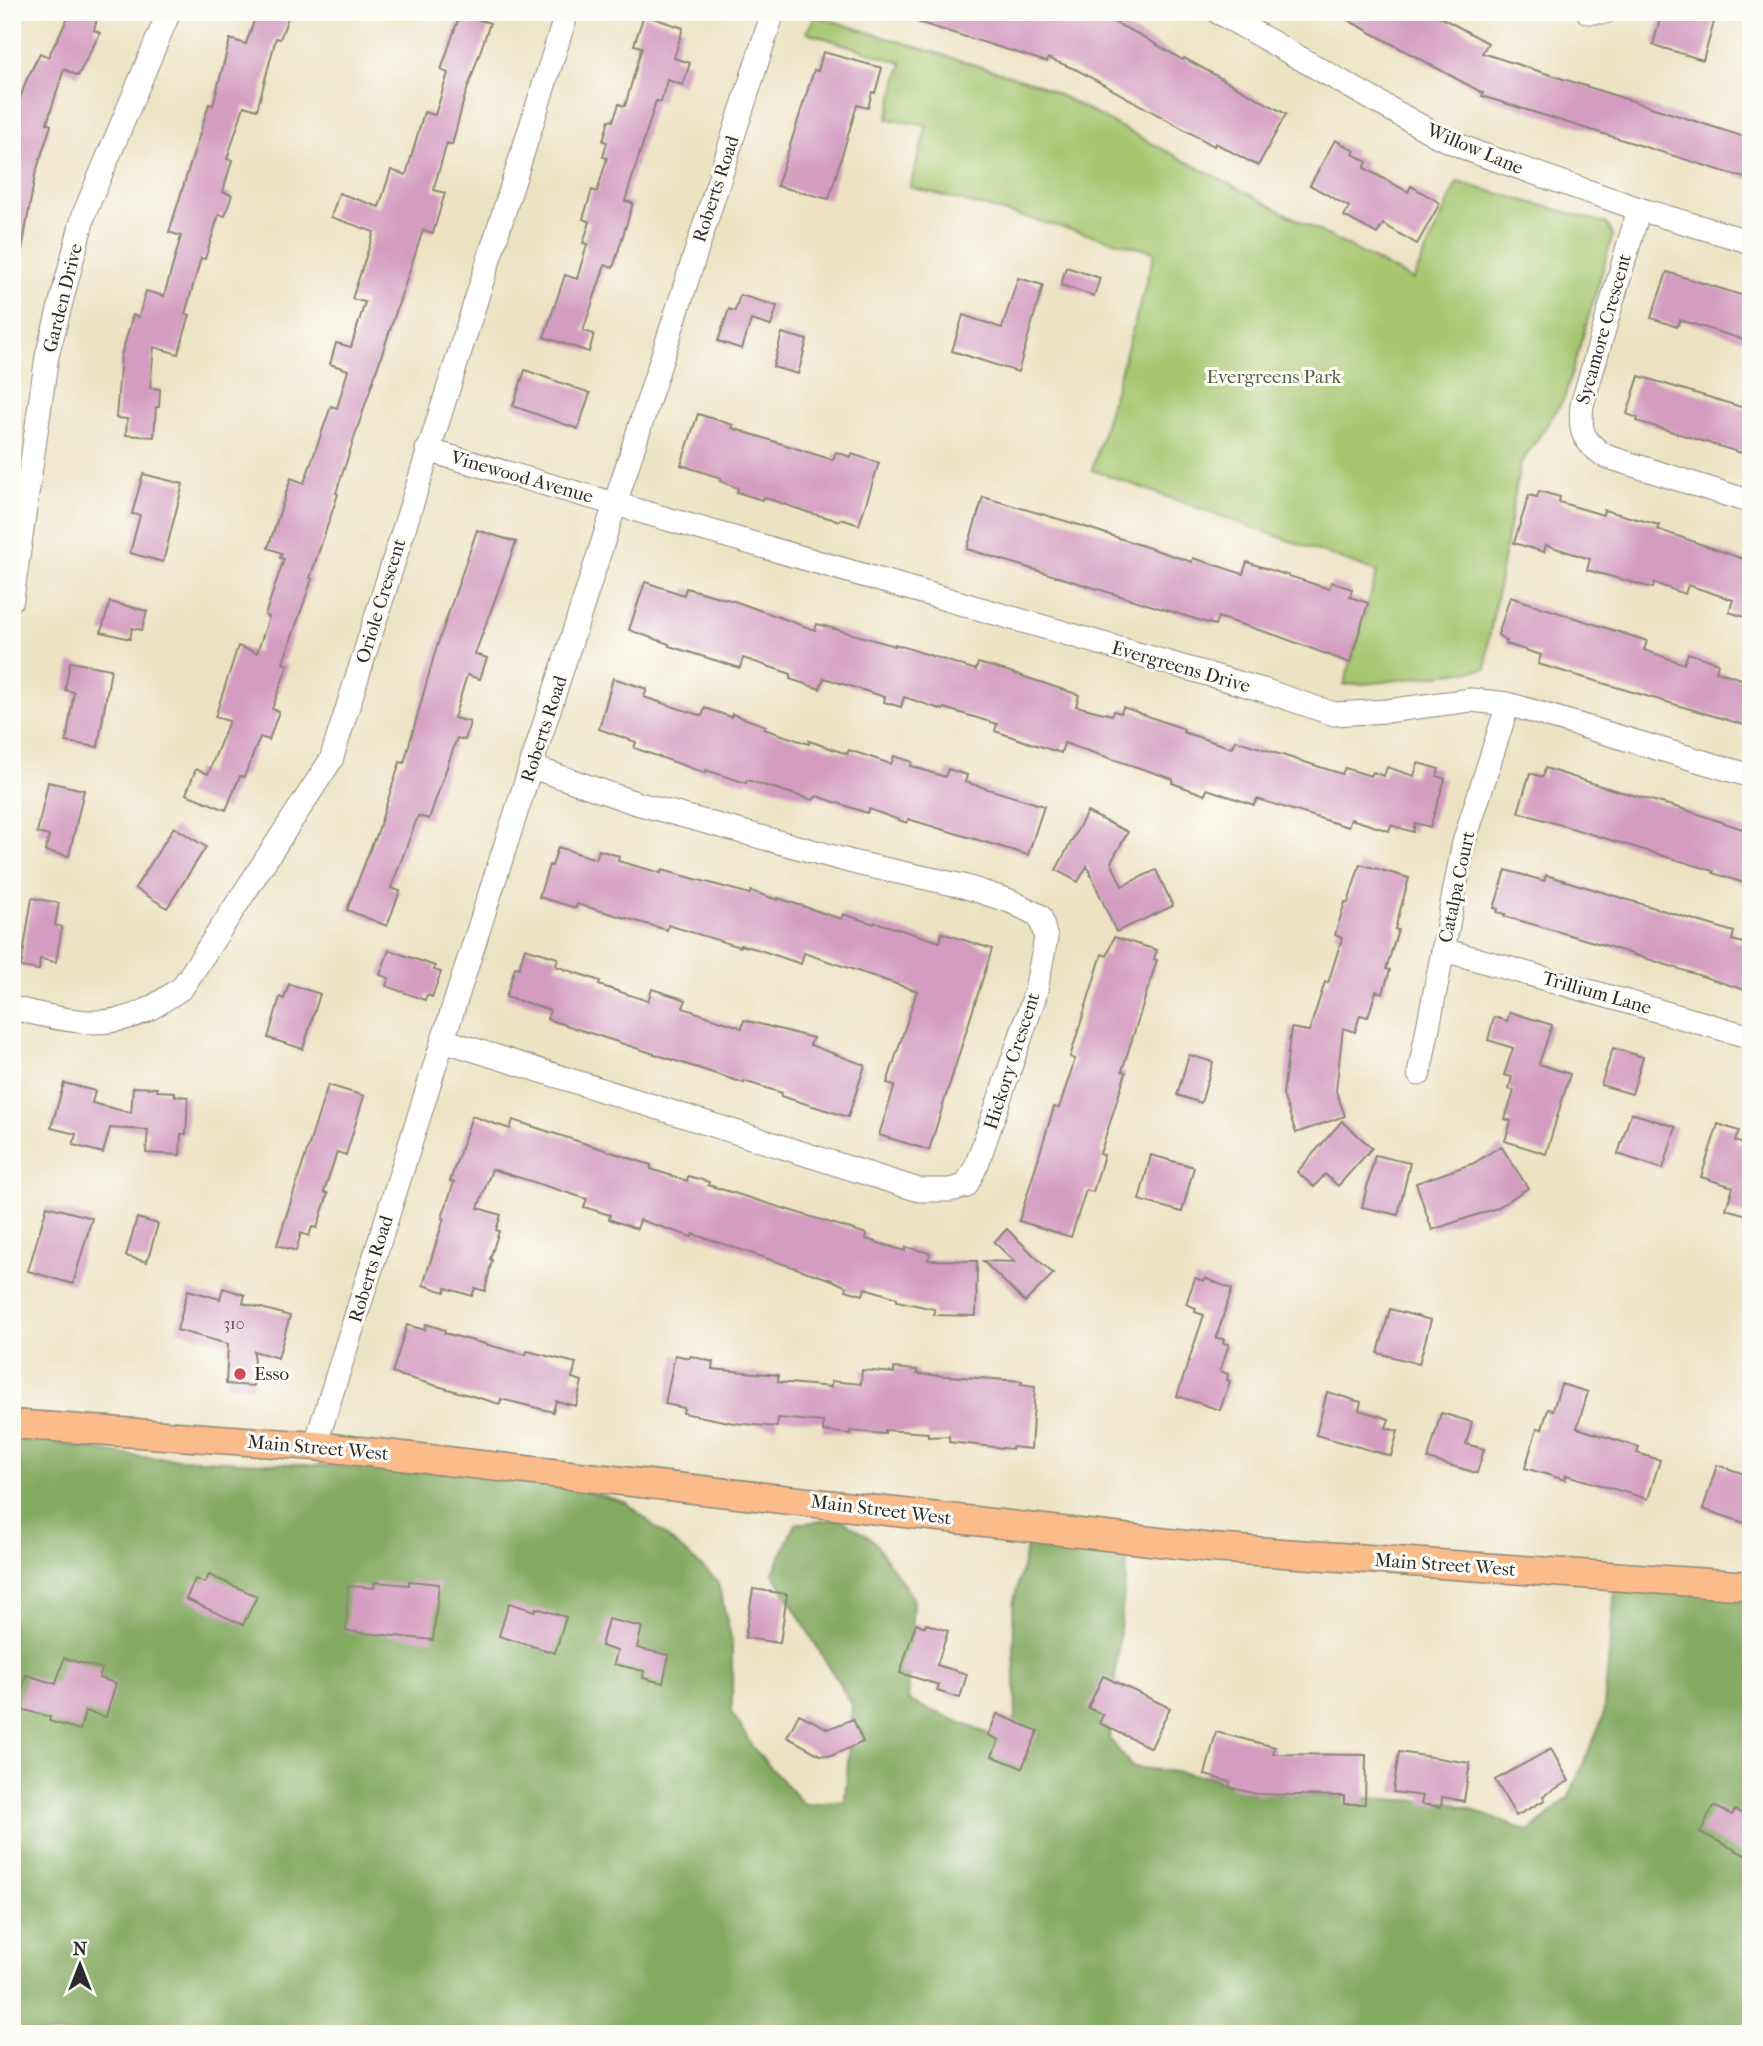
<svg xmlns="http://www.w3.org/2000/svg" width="1763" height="2046" font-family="'IM FELL French Canon',serif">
<rect width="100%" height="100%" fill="#fdfcf7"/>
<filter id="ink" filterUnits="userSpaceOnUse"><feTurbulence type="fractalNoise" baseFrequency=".0143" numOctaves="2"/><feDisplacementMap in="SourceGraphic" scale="14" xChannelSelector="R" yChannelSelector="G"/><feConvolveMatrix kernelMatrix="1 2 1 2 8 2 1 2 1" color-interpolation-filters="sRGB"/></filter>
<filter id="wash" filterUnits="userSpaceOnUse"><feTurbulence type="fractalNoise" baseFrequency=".00686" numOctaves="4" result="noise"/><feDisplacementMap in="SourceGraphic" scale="28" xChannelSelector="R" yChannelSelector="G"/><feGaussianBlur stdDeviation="1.57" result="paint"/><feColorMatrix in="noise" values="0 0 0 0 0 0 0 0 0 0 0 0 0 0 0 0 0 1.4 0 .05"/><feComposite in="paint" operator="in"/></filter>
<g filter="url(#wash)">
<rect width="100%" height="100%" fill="#ede3c4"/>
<!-- green -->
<path fill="#a6c66f" stroke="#68784d" stroke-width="2" d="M816 16 1038 84 1413 280 1457 182 1606 223 1613 235 1564 399 1520 465 1489 639 1486 669 1374 683 1344 685 1377 572 1092 470 1155 252 910 187 927 125 887 119 902 63 806 32Z"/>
<!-- forest -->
<path fill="#84ab62" stroke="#586b46" stroke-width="2" d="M12 1440 48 1442 140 1457 532 1476 627 1503 717 1580 732 1641V1712L753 1748 804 1805 845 1801 852 1705 773 1573 795 1524 841 1519 873 1540 913 1598 908 1701 991 1735 1008 1733 1016 1715 1013 1605 1029 1538 1128 1552 1109 1738 1132 1767 1208 1776 1251 1793 1450 1802 1530 1832 1569 1797 1603 1717 1615 1588 1751 1594V2034H12Z"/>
<g id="blocks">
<!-- building -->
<path fill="#d39cc0" d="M71 12H99L94 30 100 33 78 76 64 69 47 123 51 125 35 175 22 250H12V124L26 81 40 53 48 57Z
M257 12H290L280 39 276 38 257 110 244 106 227 159 232 160 223 192 232 195 225 216 219 214 205 259 201 258 185 314 190 315 178 354 154 347 150 388 160 389 159 407H156L154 437 126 435 127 419 116 418 121 356 133 315 139 317 146 291 164 296 181 236 169 232 209 104 213 105 230 39 246 44Z
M899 12H1093L1138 34 1183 60 1184 58 1286 114 1258 166 1215 143 1214 146 1077 70 1048 58 1047 62 898 16Z
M1333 12H1431L1488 43 1482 53 1751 139V180L1482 96 1483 93Z
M1662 12H1717L1703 60 1653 45Z
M460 14 490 23 464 99 452 145 447 143 435 184 434 190 445 193 433 233 423 230 336 493 338 494 310 578 312 579 283 663 288 665 272 709 279 711 269 740 260 737 244 777 240 776 226 810 186 794 196 769 208 774 229 721 215 717 238 646 257 653 269 617 265 615 284 559 280 558 282 553 268 548 291 478 304 483 331 406 337 408 348 370 330 364 336 343 351 347 365 302 352 299 374 232 331 217 339 193 379 207 391 170 406 175 424 112 435 115 448 73 441 70Z
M644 15 683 28 674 58 690 63 683 85 667 80 661 102 656 101 625 201 633 203 613 268 605 265 583 331 594 334 589 352 544 337 565 275 577 279 587 244 583 243 590 222 583 219 592 190 597 192 607 158 603 157 607 142 603 141 609 120 613 121 619 104 625 106 642 47 634 45Z
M823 52 882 68 875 93 872 92 868 108 857 105 829 199 777 186 814 70 818 71Z
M1335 140 1355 151 1353 154 1367 162 1364 168 1408 192 1411 186 1440 203 1417 244 1383 224 1377 234 1344 216 1349 207 1310 185Z
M1066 267 1100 278 1094 296 1061 285Z
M1667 272 1751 298V342L1680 320 1677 327 1651 318Z
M1018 278 1043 285 1018 372 952 351 963 315 1002 328Z
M740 295 777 306 771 326 751 320 742 349 718 341 729 309 735 311Z
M782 333 807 340 798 374 773 367Z
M525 370 590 393 578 429 513 406Z
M1639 376 1751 410V456L1637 421 1638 418 1627 414Z
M698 414 733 425 732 428 833 460 836 452 851 457 852 454 879 463 859 525 841 519 840 521 810 513 763 497 762 500 737 492 738 488 720 481 721 478 681 465Z
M143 474 183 484 163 562 130 553 140 515 132 514Z
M1539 491 1560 497 1559 502 1603 515 1604 510 1659 525 1657 529 1746 560 1747 557H1751V619L1729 612 1733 600 1688 585 1685 594 1654 583 1653 588 1587 570 1590 559 1546 545 1544 552 1514 543 1529 495 1537 497Z
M983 497 1079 525 1192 562 1193 558 1243 574 1247 562 1329 589 1331 582 1352 589 1350 597 1368 603 1350 663 1278 636 1218 617 1215 625 967 549Z
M477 530 516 542 475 654 487 658 480 679 467 675 454 718 470 722 465 740 457 738 429 819 418 816 391 888 400 891 387 926 347 910 374 839 375 840 400 762 404 763 436 649Z
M645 582 684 595 686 588 737 602 815 630 817 624 895 646V644L976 670 978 663 1007 671 1079 695 1076 706 1112 715 1114 711 1121 713 1123 707 1184 729 1183 732 1232 748 1235 740 1342 774 1345 768 1371 776 1373 772 1384 776 1387 767 1414 776 1418 763 1439 769 1437 776 1445 779 1430 827 1415 823 1413 832 1391 825 1389 831 1351 819 1348 827 1257 799 1254 805 1207 789 1205 795 1172 783 1173 779 1064 743 1061 753 1027 742 995 731 997 724 944 708 943 710 904 697 901 707 884 702 885 697 824 678 820 689 790 679 791 674 743 658 740 668 669 646V644L629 630Z
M1510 597 1647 641 1644 650 1684 664 1688 653 1718 663 1716 671 1751 682V727L1538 664 1541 655 1506 644 1507 641 1498 635Z
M110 602 147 611 142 630 132 628 130 639 101 632Z
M70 662 111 669 98 747 66 742 74 692 65 690Z
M613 678 647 689 644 697 702 716 705 708 731 717 732 714 766 726 764 729 809 744V741L847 754 849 750 891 764 894 756 912 762 911 766 945 777 948 769 967 775 965 782 1044 806 1028 855 908 819 907 823 869 809 867 813 817 796 813 800 747 780 746 783 706 770 705 773 634 748 636 742 599 729Z
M1545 768 1604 787 1683 809 1751 832V863L1744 883 1713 873 1714 871 1518 812 1530 773 1543 777Z
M48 782 84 790 69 856 45 851 49 836 37 833Z
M1087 812 1128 832 1111 862 1122 886 1156 870 1173 906 1116 932 1087 866 1078 882 1056 870Z
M174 827 206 847 167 908 135 888Z
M558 847 596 859 599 850 619 856 618 861 661 873 662 870 750 894 751 891 778 900V898L841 919 843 914 874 924 875 922 940 942 942 933 992 949 929 1150 879 1135 895 1085 887 1083 917 991 804 953 801 964 757 949 740 945V947L668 925 667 930 577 904 576 908 539 897 549 865 552 866Z
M1360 864 1409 878 1395 929 1398 930 1386 969 1390 970 1383 993 1376 991 1368 1017 1360 1015 1355 1032 1343 1028 1336 1091 1345 1116 1296 1133 1283 1095 1291 1028 1309 1031 1325 982 1328 983 1342 938 1335 935 1345 902 1348 903Z
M1506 870 1544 881 1546 875 1734 932 1732 940 1751 945V992L1604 945 1504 916 1505 914 1497 912 1498 909 1494 908Z
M32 898 59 903 55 925 62 927 56 962 40 959 39 970 21 967Z
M1114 937 1157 950 1154 959 1157 960 1122 1071 1126 1072 1100 1154 1104 1155 1093 1192 1086 1190 1071 1237 1019 1221 1054 1107 1059 1108 1075 1059 1070 1057 1102 954 1107 956Z
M525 948 558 958 556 966 600 981 599 985 648 1001 652 989 686 1000 683 1008 742 1028 744 1020 813 1038 810 1045 865 1065 848 1117 781 1096 782 1093 744 1081V1083L547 1019 550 1010 506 997 515 967 519 968Z
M389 950 435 966 434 970 441 972 432 997 427 995 425 1000 386 986 389 978 380 975Z
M289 984 320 994 303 1049 268 1038 280 997 284 999Z
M1510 1012 1552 1025 1539 1064 1570 1074 1546 1154 1505 1141 1511 1121 1505 1119 1514 1091 1509 1089 1512 1077 1504 1075 1513 1048 1488 1040 1494 1017 1507 1021Z
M1613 1048 1643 1057 1632 1094 1601 1085Z
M1189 1055 1213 1062 1201 1103 1177 1095Z
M64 1083 95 1091 92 1103 131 1113 133 1087 157 1088V1091L175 1092V1096L188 1097 186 1134H181L180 1155 146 1153 148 1130 110 1128 103 1153 73 1145 76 1134 51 1128Z
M328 1085 364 1096 346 1155 337 1152 324 1192 328 1194 317 1228 312 1227 309 1236 301 1233 296 1251 277 1245Z
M1631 1113 1676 1127 1663 1169 1618 1154Z
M472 1116 510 1129 513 1120 651 1165V1169L687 1181 688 1176 709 1182 708 1185 867 1234 866 1239 905 1251 906 1247 930 1253 928 1260 977 1261 976 1316 934 1315V1309L897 1301V1298L865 1288 863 1295 846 1290 847 1287 832 1280 693 1234 692 1237 640 1220 637 1229 609 1219 610 1215 584 1207 587 1199 492 1169 478 1208 501 1215 496 1230 499 1231 490 1259 492 1260 485 1291 475 1288 472 1296 446 1288 445 1292 423 1285 444 1218H442L454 1182 450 1181Z
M1342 1121 1372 1148 1338 1186 1325 1174 1314 1187 1297 1172Z
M1718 1124 1739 1131 1735 1141 1746 1145 1751 1144V1216L1726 1209 1733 1187 1701 1177Z
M1501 1146 1528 1188 1497 1208 1432 1230 1416 1183 1474 1163Z
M1151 1155 1194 1167 1182 1212 1139 1200Z
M1375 1155 1410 1163 1398 1215 1362 1207Z
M47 1206 92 1218 73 1284 28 1271Z
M137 1218 158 1224 147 1262 126 1256Z
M1007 1229 1053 1274 1025 1302 983 1261 1015 1262 994 1242Z
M1195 1278 1204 1281 1205 1278 1232 1289 1216 1338 1224 1339 1223 1343 1229 1344 1220 1371 1228 1374 1227 1380 1230 1381 1220 1410 1177 1396 1204 1315 1195 1312 1196 1308 1186 1304Z
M223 1288 245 1295 243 1303 290 1316 278 1358 254 1351 253 1386 226 1384 228 1344 177 1330 188 1290 220 1299Z
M1390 1309 1431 1320 1419 1364 1378 1353Z
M426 1324 445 1330 444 1333 526 1355 527 1351 576 1363 572 1378 582 1381 576 1406 556 1401 553 1412 501 1399 500 1404 392 1373 407 1325 425 1330Z
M675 1355 689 1358 691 1356 713 1362 712 1369 778 1375V1382L831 1387V1381L861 1384 862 1370 894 1373V1368L917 1370V1374L1022 1381 1021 1384 1035 1386 1031 1449 1012 1447V1449L949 1442V1436L928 1437V1433L885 1430V1434L850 1431V1434L823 1431V1422L778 1418 777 1427 734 1423 683 1413 684 1408 665 1404Z
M1561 1384 1588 1392 1577 1428 1639 1447 1637 1453 1660 1460 1648 1499 1566 1475 1565 1480 1525 1468 1537 1428 1542 1429 1548 1409 1553 1410Z
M1327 1392 1361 1402 1359 1410 1389 1419 1386 1428 1398 1431 1391 1456 1316 1435Z
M1441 1413 1472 1422 1466 1444 1484 1449 1477 1473 1428 1459Z
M1717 1465 1751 1476V1525L1703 1509Z
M209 1575 257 1596 243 1625 186 1599 195 1579 205 1583Z
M409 1581 439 1584 433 1640 346 1631 348 1586 374 1588 375 1582 409 1585Z
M753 1589 787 1594 780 1643 745 1638Z
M509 1603 535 1611 536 1608 566 1617 555 1653 499 1636Z
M608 1619 642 1627 637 1648 669 1655 663 1683 643 1678 644 1671 614 1664 617 1651 601 1646Z
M916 1623 925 1627 926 1624 948 1631 937 1665 967 1674 960 1698 937 1691 939 1685 900 1673Z
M64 1658 102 1669 99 1678 116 1683 106 1717 85 1711 80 1730 49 1721 50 1717 17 1708 26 1675 56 1684Z
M1103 1676 1170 1708 1151 1748 1099 1723 1103 1715 1088 1708Z
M799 1714 828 1729 853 1719 863 1742 831 1756 820 1755 787 1737Z
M997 1714 1038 1731 1022 1768 992 1756 999 1740 988 1735Z
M1216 1732 1275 1747 1273 1754 1366 1755 1365 1804H1344V1796L1256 1794 1229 1787 1230 1782 1205 1775Z
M1551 1749 1569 1781 1543 1796 1545 1800 1516 1816 1495 1780Z
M1399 1752 1470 1763 1464 1801 1442 1797 1441 1807 1421 1804 1423 1796 1393 1792Z
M1714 1806 1732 1815 1735 1810 1751 1818V1858L1700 1832Z"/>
</g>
</g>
<g filter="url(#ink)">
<use href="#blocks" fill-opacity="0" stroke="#8c8778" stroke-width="2"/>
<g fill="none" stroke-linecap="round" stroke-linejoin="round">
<defs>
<path id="minor" d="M1218 12 1438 136 1477 153 1639 209 1751 242
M1588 12H1605
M1639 209 1582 405C1579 432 1583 441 1605 456L1751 502
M427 450 1263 690 1334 714 1386 711 1471 700 1508 704 1751 776
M12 599 47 356 84 214 169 12
M1444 950 1751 1037
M12 1008C56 1018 102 1032 145 1011 158 1005 170 995 182 988L331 760 567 12
M443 1040 919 1190H950L966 1186 977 1164 1035 995 1046 938 1040 916 1010 901 963 886 856 863 636 803 532 767
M1419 1074 1464 842 1508 704
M315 1446 443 1040 773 12"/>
<path id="major" d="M12 1424 315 1446 1212 1548 1751 1586"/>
</defs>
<!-- minor casing -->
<use href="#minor" stroke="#8c8778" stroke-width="25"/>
<!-- major casing -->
<use href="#major" stroke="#8c8778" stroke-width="31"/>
<!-- minor -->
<use href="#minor" stroke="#fff" stroke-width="23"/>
<!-- major -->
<use href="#major" stroke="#fabc8b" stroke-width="28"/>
</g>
</g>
<!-- markers -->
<circle fill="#d1495b" stroke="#fdfcf7" stroke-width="2.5" cx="240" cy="1374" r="7"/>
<g text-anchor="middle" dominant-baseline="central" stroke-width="6" stroke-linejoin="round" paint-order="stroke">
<!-- number labels -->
<g font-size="16" fill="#554750">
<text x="234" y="1323">310</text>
</g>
<!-- street labels -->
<g font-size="19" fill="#2b2b2b" stroke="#fdfcf7">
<text transform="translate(1475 149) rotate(23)">Willow Lane</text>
<text transform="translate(716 189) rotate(-72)">Roberts Road</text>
<text transform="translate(63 298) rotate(-76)">Garden Drive</text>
<text transform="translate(1604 329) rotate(-74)">Sycamore Crescent</text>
<text transform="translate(522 477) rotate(16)">Vinewood Avenue</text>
<text transform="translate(381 601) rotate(-73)">Oriole Crescent</text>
<text transform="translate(1181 667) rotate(16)">Evergreens Drive</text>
<text transform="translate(544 729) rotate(-72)">Roberts Road</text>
<text transform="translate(1457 887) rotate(-78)">Catalpa Court</text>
<text transform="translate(1597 993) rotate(16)">Trillium Lane</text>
<text transform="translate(1012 1061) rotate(-72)">Hickory Crescent</text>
<text transform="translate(371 1269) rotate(-73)">Roberts Road</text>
<text transform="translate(318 1448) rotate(5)">Main Street West</text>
<text transform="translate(881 1510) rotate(7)">Main Street West</text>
<text transform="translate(1445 1565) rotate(4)">Main Street West</text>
</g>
<!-- park labels -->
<g font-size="19" fill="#505a3f" stroke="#fdfcf7">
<text x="1274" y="377">Evergreens Park</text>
</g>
<!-- poi labels -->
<g font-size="19" fill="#2b2b2b" stroke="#fdfcf7" text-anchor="start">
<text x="254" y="1374">Esso</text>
</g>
</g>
<!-- margin -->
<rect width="1763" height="2046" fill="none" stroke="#fdfcf7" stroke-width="42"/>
<!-- north arrow -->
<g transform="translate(80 1965)" stroke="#fdfcf7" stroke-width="5" paint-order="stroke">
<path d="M0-5L12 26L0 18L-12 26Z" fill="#2b2b2b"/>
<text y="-10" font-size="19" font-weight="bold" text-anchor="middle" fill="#2b2b2b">N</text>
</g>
</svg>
